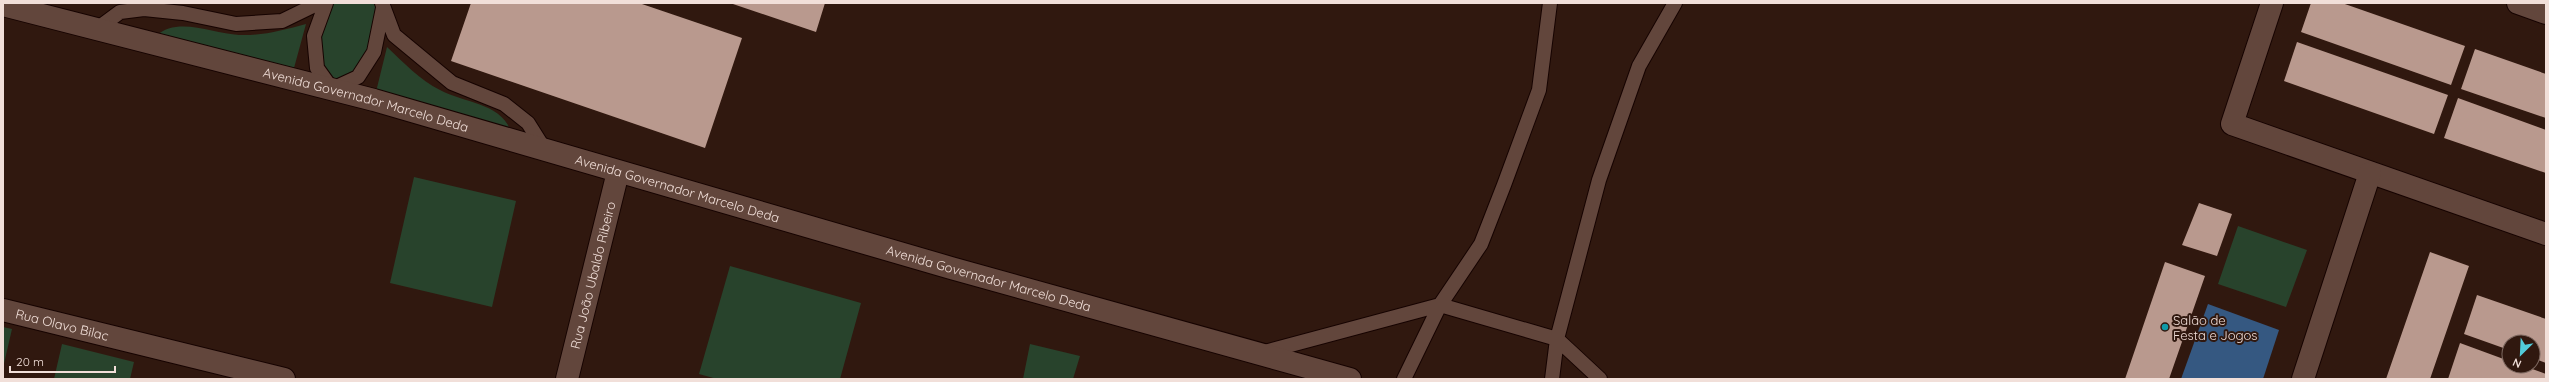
<svg xmlns="http://www.w3.org/2000/svg" width="2549" height="382" font-family="Quicksand,sans-serif">
<rect width="100%" height="100%" fill="#30180f"/>
<!-- green -->
<path fill="#28432c" d="M326 3H383L385 12 358 77 332 89 317 68 314 36Z
M306 24 291 79 156 36C178 16 213 34 239 35 262 36 284 30 306 24Z
M387 47C403 62 420 80 440 90 464 103 502 103 511 132L374 100Z
M414 177 516 201 492 307 390 283Z
M2238 226 2307 250 2286 307 2218 284Z
M730 266 861 303 840 379H717L699 374Z
M3 327 12 329 3 368Z
M62 344 134 362 130 379H54Z
M1030 344 1080 356 1073 379H1023Z"/>
<!-- water -->
<path fill="#355881" d="M2208 304 2279 330 2263 379H2181Z"/>
<!-- building -->
<path fill="#b9998e" d="M471 3H639L742 38 705 148 451 61Z
M730 3H825L816 32Z
M2311 3H2342L2465 46 2451 85 2301 32Z
M2297 42 2448 95 2434 134 2284 81Z
M2475 49 2546 74V118L2461 89Z
M2458 98 2546 130V173L2444 138Z
M2199 203 2232 214 2217 256 2182 245Z
M2430 252 2469 266 2430 379H2386Z
M2165 262 2205 276 2169 379H2125Z
M2477 295 2546 319V363L2533 358V342H2509V350L2464 334Z
M2460 343 2509 361V366H2524L2546 374V379H2448Z"/>
<g fill="none" stroke-linecap="round" stroke-linejoin="round">
<defs>
<path id="lane" d="M326 3 314 36 317 68 332 89 358 77 374 52 383 8
M382 3 394 35 452 83 504 104 528 123 545 150
M97 29 120 12 144 9 183 13 236 24 282 21 319 3
M1261 353 1440 305 1557 339 1600 379
M1404 379 1440 305 1481 244 1504 185 1539 90 1550 3
M1552 379 1557 339 1599 180 1639 66 1675 3"/>
<g id="street">
<path d="M2272 3 2232 124 2546 234"/>
<path d="M2518 3 2546 13"/>
<path id="s1" d="M3 5 374 100 951 268 1350 379"/>
<path id="s2" d="M3 310 284 379"/>
<path id="s3" d="M567 379 618 172"/>
<path d="M2303 379 2370 173"/>
</g>
</defs>
<!-- lane casing -->
<use href="#lane" stroke="#160300" stroke-width="16"/>
<!-- street casing -->
<use href="#street" stroke="#160300" stroke-width="24"/>
<!-- lane -->
<use href="#lane" stroke="#62463c" stroke-width="14"/>
<!-- street -->
<use href="#street" stroke="#62463c" stroke-width="22"/>
</g>
<!-- markers -->
<circle fill="#0f9aa8" stroke="#30180f" stroke-width="1.5" cx="2165" cy="327" r="4"/>
<g text-anchor="middle" dominant-baseline="central" stroke-width="4" stroke-linejoin="round" paint-order="stroke">
<!-- street labels -->
<g font-size="13" fill="#f1dfd9" stroke="#30180f">
<text stroke="none"><textPath href="#s1" startOffset="375">Avenida Governador Marcelo Deda</textPath></text>
<text stroke="none"><textPath href="#s1" startOffset="699">Avenida Governador Marcelo Deda</textPath></text>
<text stroke="none"><textPath href="#s3" startOffset="107">Rua João Ubaldo Ribeiro</textPath></text>
<text stroke="none"><textPath href="#s1" startOffset="1023">Avenida Governador Marcelo Deda</textPath></text>
<text stroke="none"><textPath href="#s2" startOffset="61">Rua Olavo Bilac</textPath></text>
</g>
<!-- poi labels -->
<g font-size="13" fill="#f1dfd9" stroke="#30180f" text-anchor="start">
<text x="2173" y="320">Salão de<tspan x="2173" dy="15">Festa e Jogos</tspan></text>
</g>
</g>
<!-- border -->
<rect width="2549" height="382" fill="none" stroke="#f1dfd9" stroke-width="8"/>
<!-- north arrow -->
<g transform="translate(2521 354) rotate(204)"><circle r="19" fill="#30180f" stroke="#7d6860"/>
<path d="M0-3L7 15L0 10L-7 15Z" fill="#52cbd9"/>
<text y="-6" font-size="11" font-weight="bold" text-anchor="middle" fill="#f1dfd9">N</text>
</g>
<!-- scale -->
<path d="M10 366v6h105v-6" fill="none" stroke="#f1dfd9" stroke-width="2"/>
<text x="16" y="366" font-size="12" fill="#f1dfd9" stroke="#30180f" stroke-width="3" paint-order="stroke">20 m</text>
</svg>
